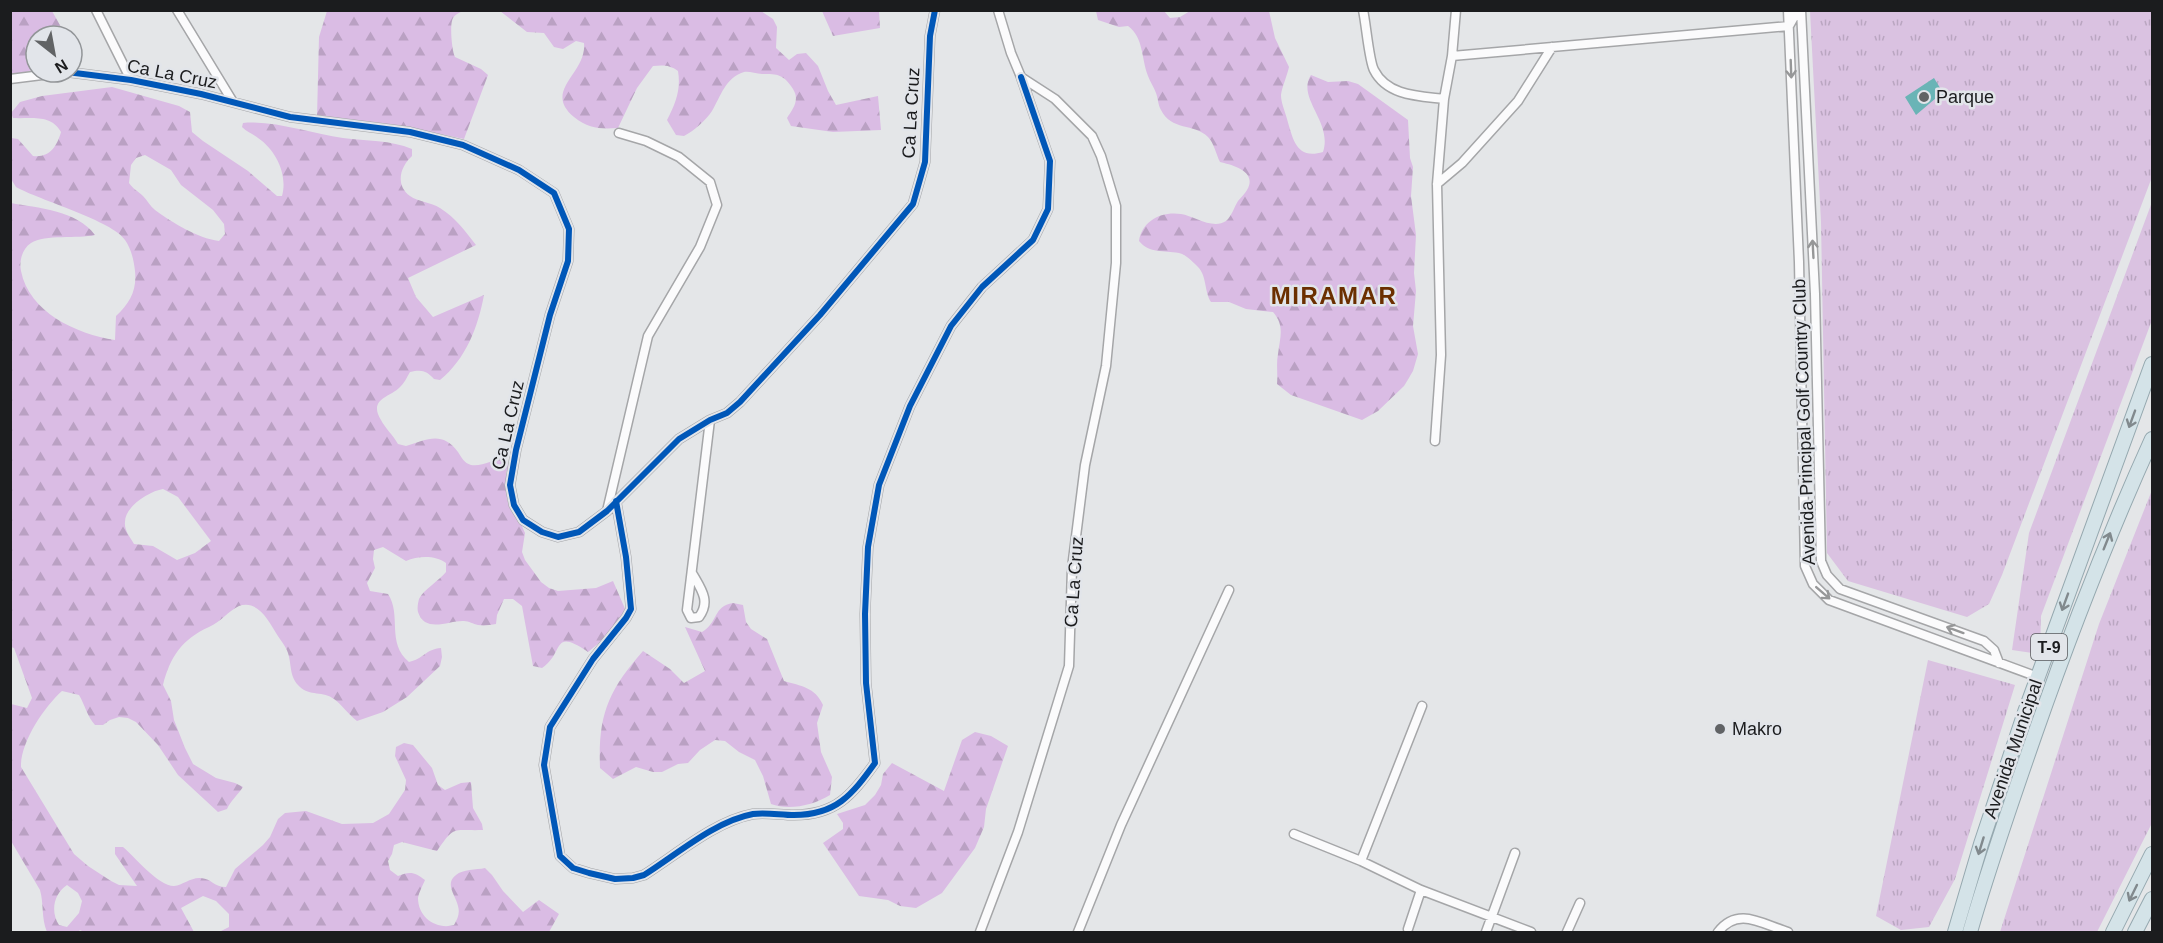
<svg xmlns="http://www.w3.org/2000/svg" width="2163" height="943" font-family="Helvetica,sans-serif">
<defs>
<pattern id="grass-tufts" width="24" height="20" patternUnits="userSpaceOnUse" patternTransform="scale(1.5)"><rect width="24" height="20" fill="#dac2e1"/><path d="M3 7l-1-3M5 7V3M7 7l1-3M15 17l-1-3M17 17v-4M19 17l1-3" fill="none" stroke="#baa6c1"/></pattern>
<pattern id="forest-firs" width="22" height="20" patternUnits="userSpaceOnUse" patternTransform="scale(1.5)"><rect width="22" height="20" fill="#dabce4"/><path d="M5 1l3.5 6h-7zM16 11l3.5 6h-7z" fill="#baa1c3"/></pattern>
</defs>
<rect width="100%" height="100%" fill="#e4e6e8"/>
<!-- grass -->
<path fill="url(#grass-tufts)" d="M1810 11H2152V177L2002 575 1989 604 1967 617 1848 581 1827 553 1821 222Z
M2152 202V320L2041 616 2040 654 2012 650 2029 533Z
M2152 490V823L2097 932H2000L2099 624Z
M1928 660 2015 685 1955 879 1929 927 1901 930 1876 916Z"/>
<!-- forest -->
<path fill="url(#forest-firs)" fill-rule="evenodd" d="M11 11H52L66 36H36V68L11 79Z
M327 11H463C459 13 453 15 452 21 450 28 452 51 455 57L481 69 488 75 464 139 440 134 317 117 319 37Z
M500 11H761L773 19 777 27 776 48 789 60 797 54 806 53 818 66 828 91 836 105 878 96 881 130 833 132 791 126 787 118C793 109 800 100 793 89 783 74 778 74 762 74 756 74 749 71 744 72 725 78 721 96 712 111 706 120 694 131 684 136L676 135 667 120C676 103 681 89 678 71 670 65 663 65 653 66L637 88 618 128C601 129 589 129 574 117 542 90 587 74 584 43L576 41 563 49 554 47 544 33 527 32Z
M822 11H879L880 28 833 36Z
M1096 11H1164L1170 18 1180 17 1190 11H1269L1275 38 1289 67C1287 76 1282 87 1281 95 1281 103 1285 111 1287 119 1293 139 1296 160 1323 152 1333 122 1296 98 1311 75L1328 82 1348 81 1358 84 1408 120 1410 158 1413 167 1411 196 1416 235 1414 273 1416 291 1413 326 1418 354 1413 371 1404 386 1378 411 1362 420 1291 395 1277 384C1278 374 1276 364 1278 354 1280 337 1285 326 1273 312L1246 309 1229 302H1211C1204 291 1207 276 1198 267 1193 262 1185 254 1179 253 1163 250 1150 254 1139 241 1142 221 1161 211 1181 214 1194 216 1213 230 1226 221 1232 216 1234 207 1238 201 1241 197 1245 194 1247 190 1258 171 1232 165 1220 162 1216 154 1214 143 1208 137 1194 123 1171 131 1161 110 1158 105 1158 98 1156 93 1154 87 1150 82 1148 76 1141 58 1144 38 1128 26L1119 27 1098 20Z
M112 87 179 106 190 112 192 132 203 141 248 171 277 196H282C288 175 276 150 258 138 253 134 247 132 242 127L243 123C274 120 312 134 343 138 366 141 391 140 412 149V156C400 167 395 185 410 196 418 202 431 202 440 208 456 218 465 231 476 245L408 278 416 297 433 317 484 295C478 327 466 359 440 380L434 379C427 371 422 369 410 372 407 377 404 384 399 388 390 397 368 399 381 420 385 428 393 435 398 444L406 446C426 440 442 430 458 452 462 458 464 463 471 465 482 467 494 459 504 458L509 465 506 473 507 499 512 512 521 524 525 533 522 552 525 560 541 582 549 588 558 591 596 588 613 581 626 611 610 634 588 652C551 627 565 653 542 668L533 666 522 606 513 599H504L497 615 496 624C490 625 484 626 478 625 473 624 469 621 464 621 450 620 425 634 418 612 417 608 418 603 419 599 424 589 439 581 446 572V563C435 555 418 556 406 561L383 547 374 550 373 559 375 568 367 583 370 591 388 594C402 615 386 643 409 662 423 659 426 649 441 648L442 657 440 666 407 697 383 712 357 721C348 714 341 704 334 699 324 691 309 696 300 687 289 677 292 666 288 653 286 646 280 640 276 633 269 621 257 599 239 606 228 611 221 622 209 627 182 639 170 657 163 685L171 701 174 720 185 748 193 764 216 778 235 783 243 787C238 795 231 800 227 809L218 812 178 775 158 745 136 722 128 718 119 717 110 720 103 725H95C87 716 85 705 79 695L62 691C44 707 20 743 21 767L74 854 88 866 111 881 119 885 137 886 115 854V847H123C135 857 158 886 174 886 183 885 191 877 201 878 212 879 214 887 226 887L235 869 263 845 270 837 278 819 285 813 306 811 342 824 373 823 389 814 405 790 406 780 395 756 396 747 404 743 413 745 432 768 438 785 445 790 461 783 471 782 473 808 482 824 483 830C452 831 455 825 437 851L402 842 394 845 392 854 388 861 390 870 398 876C410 871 415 872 425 880 423 885 419 892 418 898 418 918 437 930 454 925 458 918 460 913 458 906 456 896 444 884 456 875 463 869 476 870 485 868L492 875 503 891 523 912 539 900 559 914 549 932H219L229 927V914L216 901 203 896 181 908 194 932H84L80 930 78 932H47C41 918 44 904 40 890L11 841V704L27 708 32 698 14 648 11 647V203C37 208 77 210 95 235 78 239 45 234 31 243 22 249 19 261 21 271 29 312 76 334 115 340L116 316C130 303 137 290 135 271 134 261 131 248 125 240 113 221 39 200 16 187L11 179V138L18 139 33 156C50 158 57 146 61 132 51 114 31 119 13 118L11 113 20 102 42 96ZM145 155 171 170 181 185 213 210 224 224 225 234 219 241C197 238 173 223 155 210 150 206 147 200 143 196 138 191 133 189 129 183L131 165 136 158ZM163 489 178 497 211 541 195 553 177 560 153 546 134 544C130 537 124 530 125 522 125 506 150 491 163 489ZM67 885 78 893 82 901 79 913 67 927 59 925C50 911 54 894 67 885Z
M733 603 743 605 746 622 751 629 767 639 784 681C801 686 815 687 823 705L817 723 821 752 832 777 830 795C814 805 789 811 771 804L763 776 755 760 739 752 725 741 715 740 700 750 688 763 678 764 662 772H653L636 767 613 779 600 768C598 715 608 691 643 651L670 669 684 683 705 671 685 627 702 632C718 623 713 606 733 603Z
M975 732 991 736 1008 746 986 809 984 827 975 848 942 893 916 908 900 906 888 900 859 896 823 843 843 829V823L837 814 865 805 875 795 881 785 883 774 892 763 944 791 962 740Z"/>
<!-- water -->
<path fill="#6ab4b6" d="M1934 78 1945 96 1936 98 1916 115 1905 97Z"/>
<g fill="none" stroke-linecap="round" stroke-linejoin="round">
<defs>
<path id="minor" d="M96 10 131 80
M177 10 233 102
M1363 10C1366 23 1369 61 1374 70 1387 96 1419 96 1444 99L1452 56 1456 10
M1788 10 1799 262 1805 566 1813 584 1829 600 2038 677
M1801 10 1815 294 1821 561 1827 575 1840 589 1984 641 1994 650 1999 663
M1452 56 1789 26 1798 10
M67 72 131 80 201 94 290 117 410 132 463 145 519 170 554 193 569 229 568 261 550 315 516 450 510 485 514 505 523 520 542 532 558 537 579 532 607 511 679 439 710 420 727 413 740 402 820 315 913 204 925 162 930 36 935 10
M10 79 66 72
M1437 184 1462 163 1518 101 1552 47
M1435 441 1441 355 1437 184 1444 99
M616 501 626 557 631 609 626 618 593 659 550 727 544 765 560 856 573 868 589 873 615 879 633 878 644 875C676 855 715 821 753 814 765 812 781 815 794 815 836 815 852 795 875 763L866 683 865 614 868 547 879 485 910 406 951 326 982 287 1033 240 1048 209 1050 161 1021 77
M607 511 648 336 700 247 717 205 710 182 679 157 646 141 619 133
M692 573C701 589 711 601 699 617L691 618 687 610 710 420
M1294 834 1361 861 1421 890 1531 932
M1361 861 1422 706
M1408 929 1421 890
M980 932 1018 832 1069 666 1072 568 1085 465 1106 366 1116 263V206L1101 156 1092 136 1055 99 1021 77 1011 53 998 10
M1078 932 1121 825 1229 590
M1486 932 1515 853
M1567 932 1580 903
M1718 932C1738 906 1762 924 1788 932"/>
<path id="trunk" d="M1955 932 1981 844 2025 712 2152 364
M1970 932C1989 866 2012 800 2035 734 2070 634 2108 536 2152 439
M2113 932 2152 854
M2135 932 2152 899"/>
</defs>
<!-- minor casing -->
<use href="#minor" stroke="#a5a6a8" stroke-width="11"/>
<!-- trunk casing -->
<use href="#trunk" stroke="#95a8af" stroke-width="16"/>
<!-- minor -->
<use href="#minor" stroke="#fbfbfc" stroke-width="8"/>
<!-- trunk -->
<use href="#trunk" stroke="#d4e3e8" stroke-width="14"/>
<defs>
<path id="cycleway" d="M67 72 131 80 201 94 290 117 410 132 463 145 519 170 554 193 569 229 568 261 550 315 516 450 510 485 514 505 523 520 542 532 558 537 579 532 607 511 679 439 710 420 727 413 740 402 820 315 913 204 925 162 930 36 935 10
M616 501 626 557 631 609 626 618 593 659 550 727 544 765 560 856 573 868 589 873 615 879 633 878 644 875C676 855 715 821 753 814 765 812 781 815 794 815 836 815 852 795 875 763L866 683 865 614 868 547 879 485 910 406 951 326 982 287 1033 240 1048 209 1050 161 1021 77"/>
</defs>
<!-- cycleway casing -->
<use href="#cycleway" stroke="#e2e5ea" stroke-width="10"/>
<!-- cycleway -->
<use href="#cycleway" stroke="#0057b8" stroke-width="6"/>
</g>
<!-- one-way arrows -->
<defs><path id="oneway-shaft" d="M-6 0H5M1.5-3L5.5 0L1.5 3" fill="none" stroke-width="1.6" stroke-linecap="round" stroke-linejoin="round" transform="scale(1.5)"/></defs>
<g stroke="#969798">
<use href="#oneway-shaft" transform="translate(1791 69) rotate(88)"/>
<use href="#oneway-shaft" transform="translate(1813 249) rotate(-93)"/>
<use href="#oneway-shaft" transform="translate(1823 593) rotate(41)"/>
<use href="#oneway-shaft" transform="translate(1955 630) rotate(-160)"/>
</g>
<g stroke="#81898d">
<use href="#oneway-shaft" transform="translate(2132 419) rotate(110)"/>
<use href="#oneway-shaft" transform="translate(2107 541) rotate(-68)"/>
<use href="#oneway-shaft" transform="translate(2065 602) rotate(110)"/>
<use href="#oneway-shaft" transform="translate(1981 846) rotate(107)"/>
<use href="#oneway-shaft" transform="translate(2133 893) rotate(116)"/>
</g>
<!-- markers -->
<g fill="#616365" stroke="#e2e5ea" stroke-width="2">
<circle cx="1924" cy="97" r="6"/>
<circle cx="1720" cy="729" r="6"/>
</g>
<g text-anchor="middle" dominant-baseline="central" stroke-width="5" stroke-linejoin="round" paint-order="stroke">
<!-- shield labels -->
<rect fill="#e2e5ea" stroke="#57585b" stroke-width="1.5" x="2031" y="634" width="36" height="26" rx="4.5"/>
<g font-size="16" font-weight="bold" fill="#1b1c1e">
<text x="2049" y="647">T-9</text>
</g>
<!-- street labels -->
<g font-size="18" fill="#1b1c1e" stroke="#e2e5ea">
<text transform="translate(172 74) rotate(11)">Ca La Cruz</text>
<text transform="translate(911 113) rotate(-87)">Ca La Cruz</text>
<text transform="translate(1804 422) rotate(-92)">Avenida Principal Golf Country Club</text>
<text transform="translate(508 425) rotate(-77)">Ca La Cruz</text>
<text transform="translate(1074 582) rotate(-86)">Ca La Cruz</text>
<text transform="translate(2013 749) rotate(-71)">Avenida Municipal</text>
</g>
<!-- poi labels -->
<g font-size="18" fill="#1b1c1e" stroke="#e2e5ea" text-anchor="start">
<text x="1936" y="97">Parque</text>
<text x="1732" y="729">Makro</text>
</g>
<!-- district labels -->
<g font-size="24" font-weight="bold" letter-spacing="1.5" fill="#6b2f00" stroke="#e2e5ea">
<text x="1334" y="295">MIRAMAR</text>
</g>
</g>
<!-- border -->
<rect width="2163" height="943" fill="none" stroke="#1b1c1e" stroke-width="24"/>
<!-- north arrow -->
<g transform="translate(54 54) rotate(149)"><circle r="28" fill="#e2e5ea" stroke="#929598" stroke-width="1.5"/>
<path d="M0-4.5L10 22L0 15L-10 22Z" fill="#616365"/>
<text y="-9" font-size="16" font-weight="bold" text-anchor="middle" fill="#1b1c1e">N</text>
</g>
</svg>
